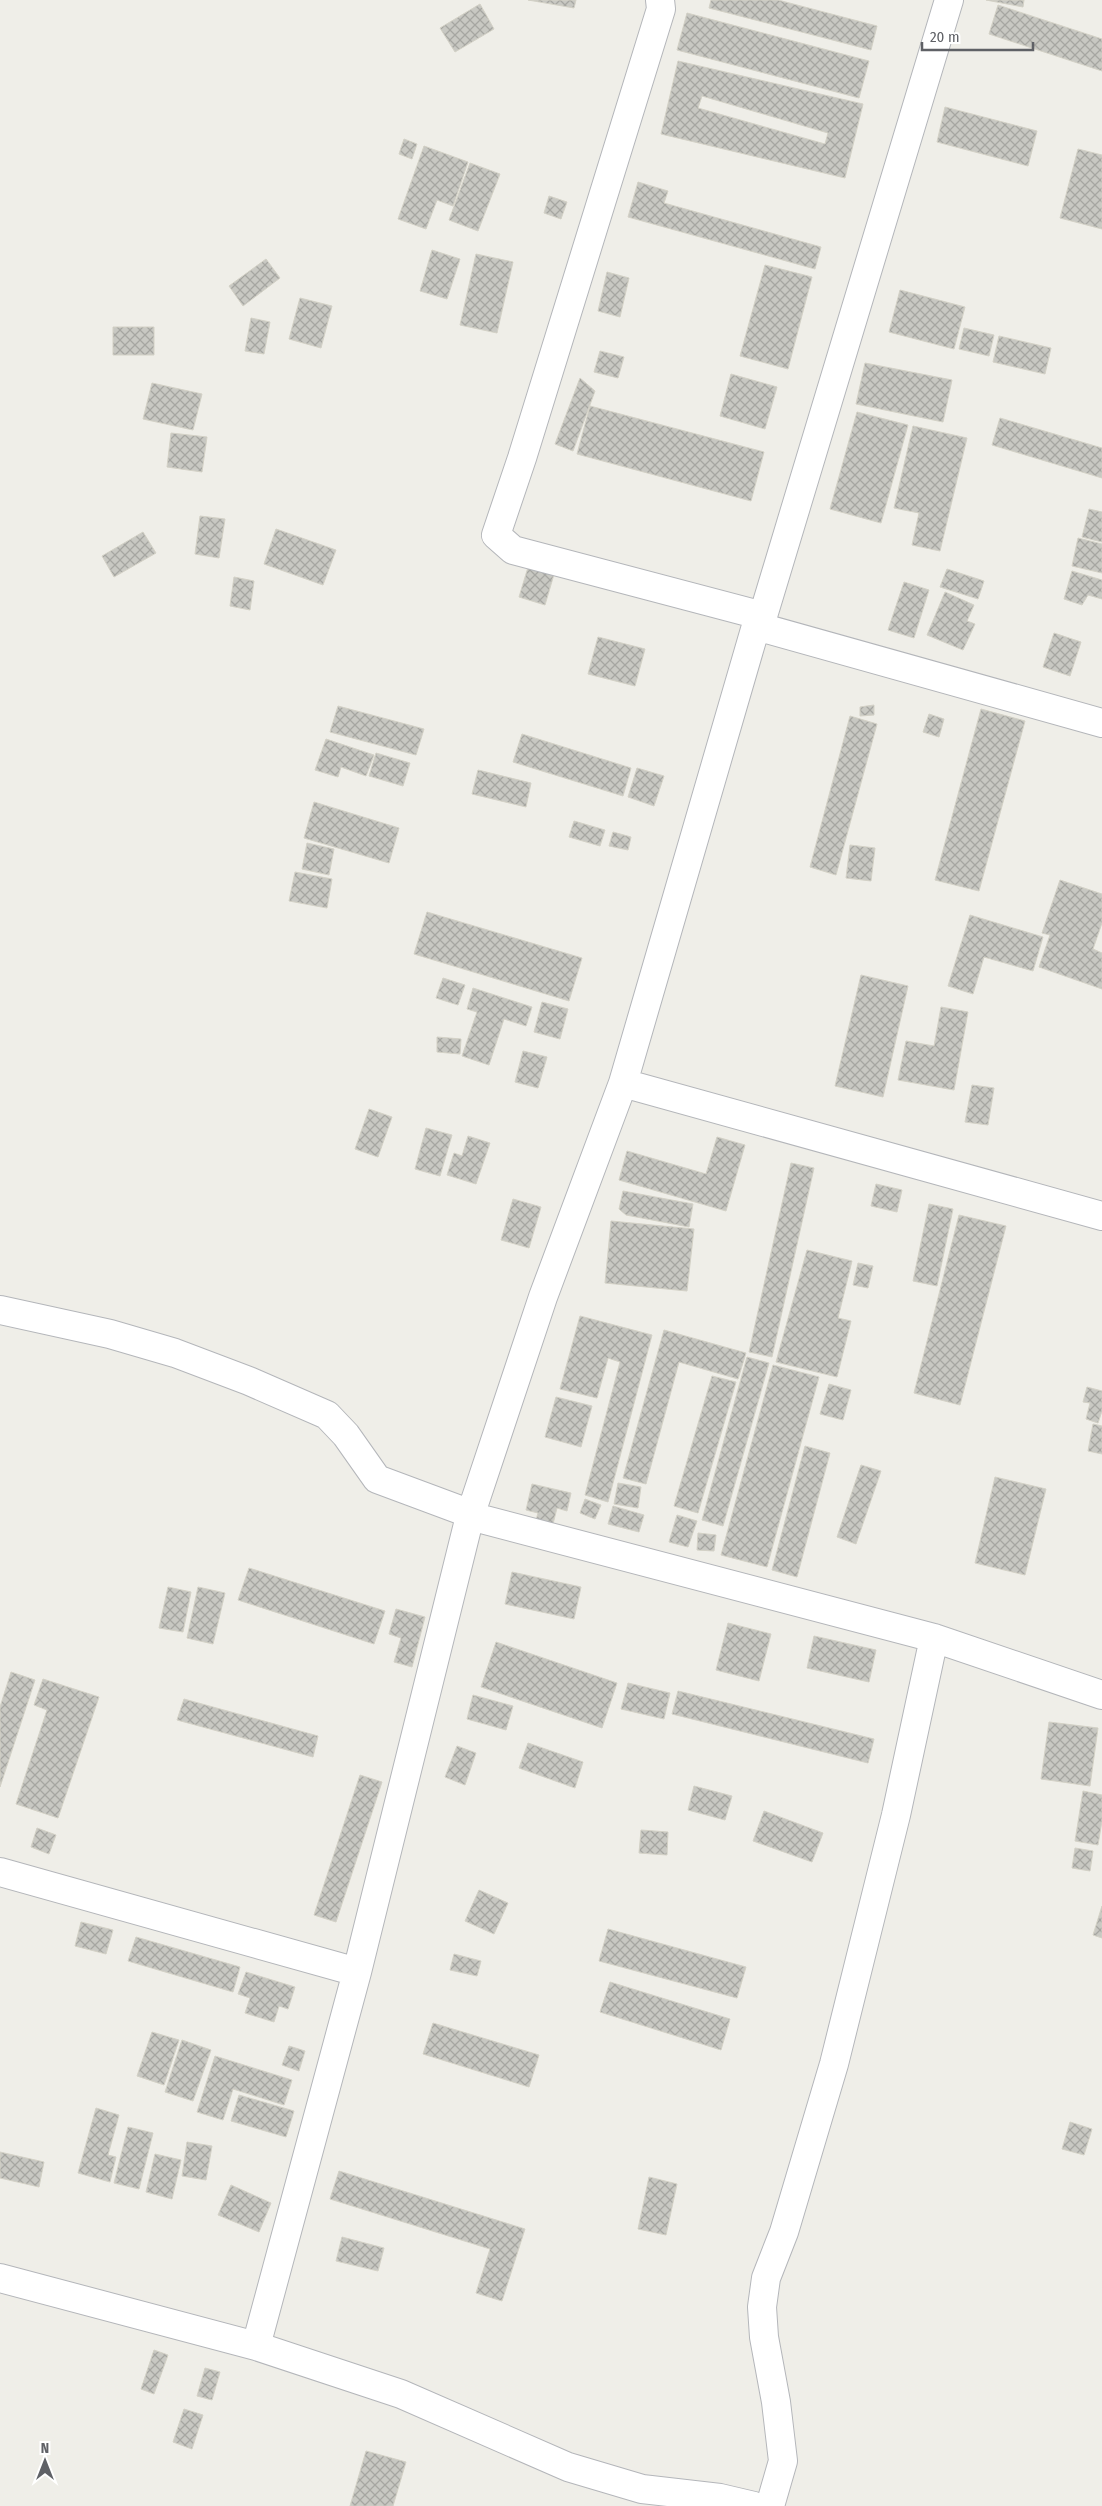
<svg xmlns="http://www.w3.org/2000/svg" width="1102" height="2506" font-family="'Fira Sans Condensed',sans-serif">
<defs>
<pattern id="building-cross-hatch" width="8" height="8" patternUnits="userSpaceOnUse" patternTransform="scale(1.25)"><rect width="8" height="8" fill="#c8c8c2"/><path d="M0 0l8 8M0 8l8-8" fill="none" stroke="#a6a6a1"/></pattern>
</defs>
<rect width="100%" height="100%" fill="#efeee8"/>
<!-- building -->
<path fill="url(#building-cross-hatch)" stroke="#d3d1c6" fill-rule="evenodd" d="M528 0H576L574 8Z
M711 0H778L877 26 871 50 709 8Z
M986 0H1024L1023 7Z
M480 4 494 29 455 52 440 28Z
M998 5 1102 39V71L989 34Z
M687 13 869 61 859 98 677 50Z
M678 61 863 104 845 178 661 134ZM702 96 828 133 825 144 698 108Z
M945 107 1037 131 1028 166 937 142Z
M404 139 417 144 412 159 399 154Z
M424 146 468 162 453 206 437 200 426 229 398 219Z
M1078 149 1102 155V229L1060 218Z
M470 163 500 174 478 231 449 220Z
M638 182 668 191 664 203 821 247 815 269 628 217Z
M549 196 567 202 561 219 544 213Z
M432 250 460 259 447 299 420 291Z
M476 254 513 262 497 333 460 325Z
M266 259 280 278 243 306 229 286Z
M765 265 812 277 788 369 740 356Z
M607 272 629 278 620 317 598 311Z
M900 290 965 307 954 349 889 332Z
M300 298 332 306 321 348 289 339Z
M251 318 270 322 264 354 245 351Z
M113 327H154V355H113Z
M964 328 994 335 989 356 959 349Z
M999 336 1051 348 1045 374 993 362Z
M600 351 624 357 618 378 594 372Z
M865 363 952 380 943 422 856 404Z
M731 374 777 387 765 429 720 416Z
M580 378 595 391 573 451 555 444Z
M152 383 202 394 193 430 143 419Z
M590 406 764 452 751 501 577 454Z
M857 412 908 425 881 523 830 509Z
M1000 418 1102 448V478L992 445Z
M913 426 967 438 940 551 912 545 919 513 894 508Z
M171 433 207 437 202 472 167 467Z
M1089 509 1102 512V542L1082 537Z
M200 516 225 519 219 558 195 554Z
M276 529 336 550 323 585 264 564Z
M143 532 156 553 114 577 102 556Z
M1078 538 1102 544V573L1072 566Z
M529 564 555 571 545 605 519 597Z
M947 569 984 581 978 599 940 587Z
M1072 571 1102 580V599L1088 595 1082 605 1064 599Z
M234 577 254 581 250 610 230 606Z
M904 582 929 590 914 638 888 630Z
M945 592 974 605 967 621 975 624 963 650 927 635Z
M1054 633 1081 642 1070 676 1043 667Z
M598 637 645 649 635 686 588 674Z
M874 705V715L860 716V707Z
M338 706 424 729 416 755 330 732Z
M981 709 1025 721 979 891 935 880Z
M929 714 944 719 939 737 923 732Z
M850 716 877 724 836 875 810 867Z
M522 734 631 768 623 796 513 762Z
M326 739 374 755 366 776 341 767 338 777 315 770Z
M376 753 410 763 403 786 369 776Z
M637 768 664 776 654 806 628 797Z
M478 770 531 783 526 807 472 794Z
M314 802 399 828 389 863 304 838Z
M574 821 605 830 600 846 569 837Z
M613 832 631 837 628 850 609 846Z
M307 843 334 849 329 875 302 869Z
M850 845 875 848 871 881 846 878Z
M295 872 332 879 327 908 289 901Z
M1060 880 1102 894V923L1093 949 1102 953V989L1039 967 1050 935 1042 933Z
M427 912 582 958 569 1001 414 954Z
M970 915 1043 937 1033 971 984 957 973 994 948 986Z
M861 975 908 986 883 1097 835 1086Z
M443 978 465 985 458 1005 436 998Z
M473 988 532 1007 526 1026 504 1019 489 1065 462 1056 477 1012 467 1009Z
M542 1002 568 1009 560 1039 534 1032Z
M941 1007 968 1012 954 1090 898 1080 906 1041 934 1046Z
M437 1037 461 1039 460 1054 437 1052Z
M523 1051 547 1057 538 1088 515 1082Z
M972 1085 994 1088 988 1125 965 1122Z
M369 1109 392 1117 378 1157 355 1149Z
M426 1128 452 1135 440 1176 415 1169Z
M468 1136 490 1143 476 1184 447 1175 454 1153 462 1156Z
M717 1137 745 1145 726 1211 619 1180 627 1151 706 1174Z
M791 1163 814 1168 772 1357 749 1352Z
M876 1184 902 1190 897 1212 871 1206Z
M623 1191 693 1204 689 1227 626 1215 619 1209Z
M513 1199 541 1207 529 1248 501 1240Z
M929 1204 953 1209 937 1286 913 1281Z
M959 1215 1006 1226 960 1405 914 1393Z
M611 1221 694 1229 687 1291 605 1283Z
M807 1250 852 1261 838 1318 851 1321 837 1377 776 1362Z
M858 1263 873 1266 868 1288 853 1285Z
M580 1316 652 1335 608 1502 585 1495 620 1362 608 1358 597 1398 560 1389Z
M664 1330 746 1353 738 1379 679 1362 646 1484 623 1478Z
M747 1357 769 1363 723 1526 702 1520Z
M773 1365 819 1377 767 1567 721 1555Z
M712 1376 736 1382 698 1513 674 1506Z
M829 1384 851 1390 843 1420 820 1414Z
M1087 1387 1102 1391V1411L1098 1423 1086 1419 1090 1403 1083 1402Z
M556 1397 592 1406 581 1447 545 1437Z
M1093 1424 1102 1426V1454L1088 1451Z
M805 1446 830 1453 797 1577 772 1570Z
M861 1465 881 1471 856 1544 837 1537Z
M995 1477 1046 1489 1025 1575 975 1563Z
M618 1483 641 1487 638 1508 614 1504Z
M532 1484 571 1493 567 1511 557 1508 553 1524 536 1520 538 1513 526 1510Z
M585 1499 601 1505 595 1519 580 1513Z
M613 1506 644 1515 639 1532 608 1524Z
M677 1515 697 1521 688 1547 669 1542Z
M698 1533 716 1535 714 1551 697 1550Z
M249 1568 385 1611 374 1644 238 1600Z
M512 1572 581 1587 574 1619 505 1604Z
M168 1587 191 1592 183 1632 159 1628Z
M198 1587 225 1593 213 1644 187 1638Z
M396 1609 425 1617 412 1667 394 1662 401 1638 389 1634Z
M728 1623 771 1634 759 1681 716 1670Z
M814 1636 876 1650 869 1682 807 1668Z
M496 1642 617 1683 602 1728 481 1687Z
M11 1672 35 1680 0 1787V1707Z
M43 1679 99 1697 58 1818 16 1804 47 1710 34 1705Z
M628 1683 670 1693 664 1719 621 1709Z
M678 1691 874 1739 868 1763 672 1714Z
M473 1695 513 1706 506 1730 467 1719Z
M184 1699 318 1736 313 1757 177 1720Z
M1049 1722 1098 1728 1090 1786 1041 1779Z
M528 1743 583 1762 575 1788 519 1768Z
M457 1746 476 1753 465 1785 445 1777Z
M360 1775 382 1782 336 1922 314 1915Z
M694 1786 732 1796 725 1820 688 1810Z
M1083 1791 1102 1795V1821L1098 1845 1075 1841Z
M764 1811 823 1833 812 1862 753 1841Z
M37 1828 56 1835 49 1854 31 1847Z
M641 1830 668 1832 667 1855 639 1853Z
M1075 1848 1093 1851 1090 1871 1072 1868Z
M479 1890 508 1903 494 1934 465 1921Z
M1102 1906V1938L1093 1935Z
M81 1922 113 1930 106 1954 75 1946Z
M608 1929 746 1967 737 1998 599 1961Z
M136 1937 240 1967 233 1992 128 1961Z
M454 1954 481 1961 477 1976 450 1970Z
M246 1972 295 1987 288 2009 279 2006 274 2022 245 2013 250 1998 238 1994Z
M610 1982 730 2019 721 2050 600 2012Z
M433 2023 539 2055 529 2087 423 2054Z
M152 2032 179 2040 164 2085 137 2076Z
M182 2040 211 2050 193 2101 165 2092Z
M289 2046 305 2051 299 2071 282 2065Z
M215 2056 292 2080 284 2105 233 2089 223 2120 197 2112Z
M239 2095 294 2111 286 2137 231 2121Z
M96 2108 119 2115 108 2155 116 2157 110 2182 78 2173Z
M1070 2122 1092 2129 1084 2155 1062 2149Z
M128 2127 153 2133 139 2189 114 2183Z
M187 2142 212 2146 206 2180 182 2176Z
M0 2152 44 2162 39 2187 0 2178Z
M155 2154 181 2160 172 2199 146 2192Z
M339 2171 525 2229 502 2301 476 2293 490 2249 330 2199Z
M649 2177 677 2184 666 2235 638 2229Z
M231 2185 271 2203 259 2232 218 2215Z
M342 2237 384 2248 378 2271 336 2261Z
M154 2350 168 2355 154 2394 141 2389Z
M205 2368 220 2372 212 2400 197 2396Z
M184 2409 203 2415 192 2449 173 2442Z
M366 2451 406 2462 393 2506H350Z"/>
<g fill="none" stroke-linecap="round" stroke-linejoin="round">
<defs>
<path id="minor" d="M660 0 661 9 522 458 496 535 513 550 763 616
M756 626 1102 723
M623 1083 756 626 763 616 949 0
M0 1310 110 1334 175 1353 249 1381 327 1415 346 1435 377 1479 463 1511 470 1516 934 1638 1102 1695
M0 1872 357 1972
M0 2278 256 2346 401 2394 568 2467 642 2489 720 2498 754 2506
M256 2346 357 1972 470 1516 543 1297 623 1083 1102 1216
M770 2506 783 2461 776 2402 764 2337 762 2307 766 2278 784 2232 834 2064 896 1815 934 1638"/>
</defs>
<!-- minor casing -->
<use href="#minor" stroke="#b4b6ba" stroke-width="30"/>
<!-- minor -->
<use href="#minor" stroke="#fff" stroke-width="28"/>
</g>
<!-- north arrow -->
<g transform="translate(45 2461)" stroke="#ffffff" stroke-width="4" paint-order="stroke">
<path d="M0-4L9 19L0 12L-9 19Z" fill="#5f6166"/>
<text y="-8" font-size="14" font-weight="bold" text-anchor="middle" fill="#5f6166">N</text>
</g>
<!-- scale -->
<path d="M922 42v8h111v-8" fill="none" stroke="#5f6166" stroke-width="2.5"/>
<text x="930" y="42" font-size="15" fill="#5f6166" stroke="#ffffff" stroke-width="4" paint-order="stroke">20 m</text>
</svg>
